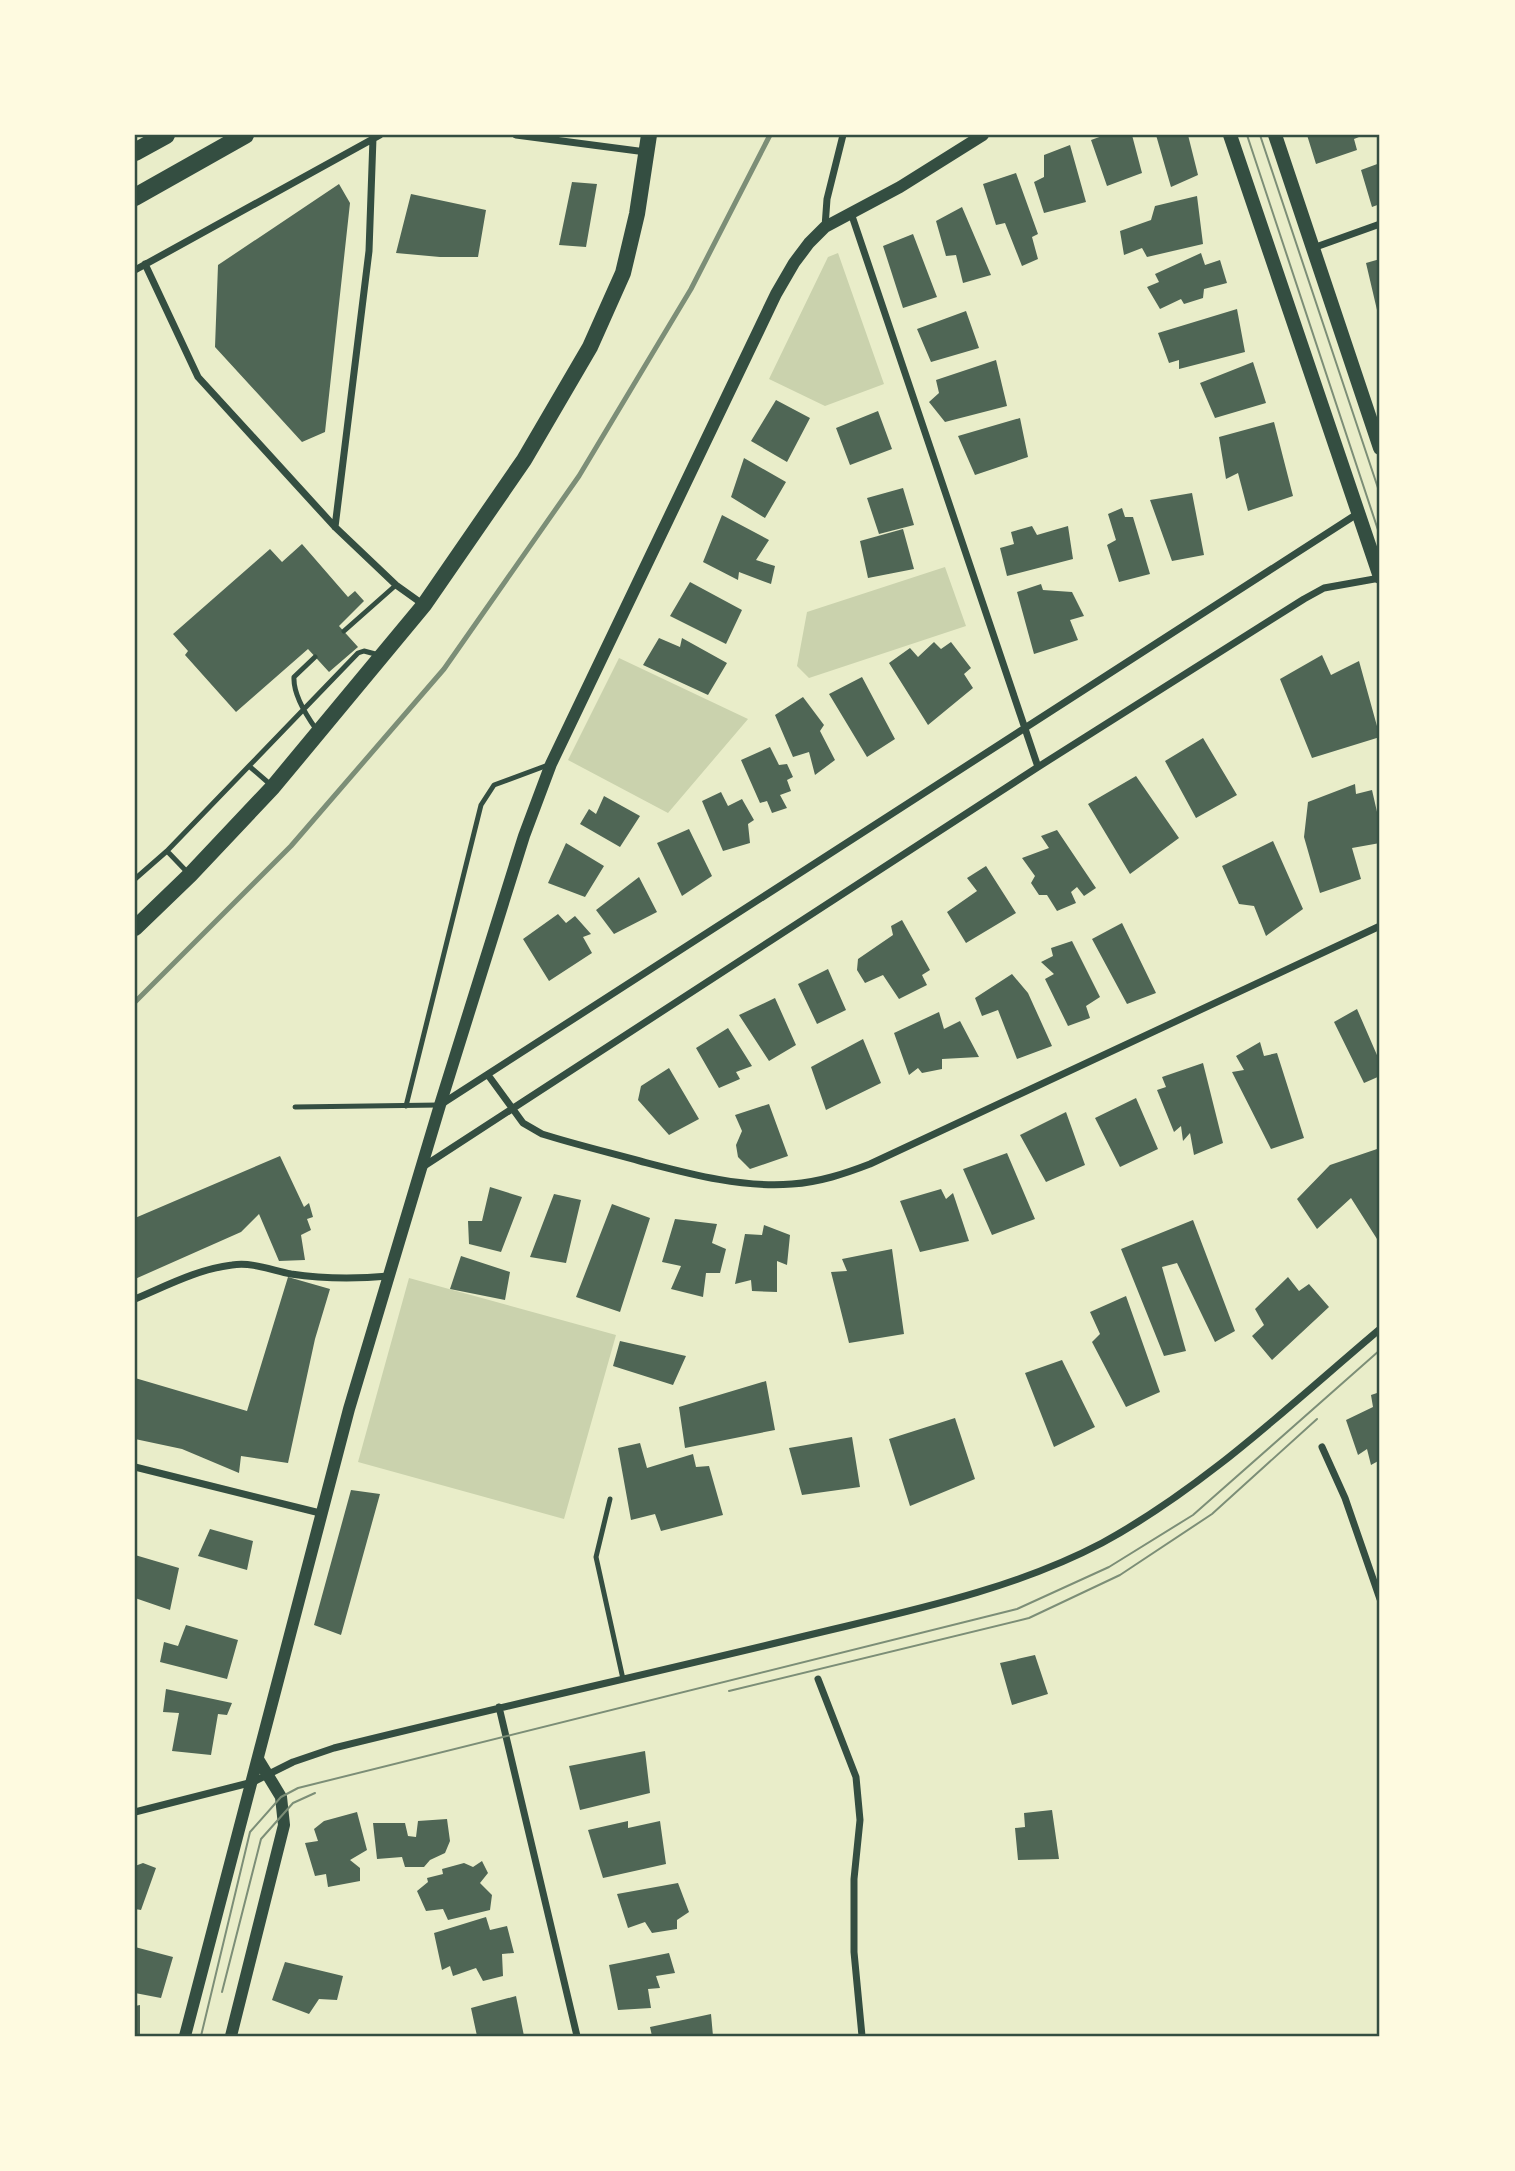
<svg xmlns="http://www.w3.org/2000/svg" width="1515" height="2171" font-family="'Space Grotesk',sans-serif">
<rect width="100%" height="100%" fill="#e9edc9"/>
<!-- green -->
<path fill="#cad2ad" d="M838 253 884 384 825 406 769 379 828 257Z
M945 567 966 626 809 678 797 666 807 612Z
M619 658 748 719 668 813 568 760Z
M409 1278 616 1335 564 1519 358 1462Z"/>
<!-- building -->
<path fill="#4f6655" d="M1105 135H1132L1142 173 1107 186 1091 140Z
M1156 135H1188L1198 175 1171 187Z
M1307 135H1364L1354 139 1357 150 1316 164Z
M1070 145 1086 202 1044 213 1034 182 1044 177V155Z
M1380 163V204L1372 207 1361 170Z
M1016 173 1038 234 1032 237 1038 259 1022 266 1005 223 996 225 983 184Z
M572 182 597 184 586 247 559 245Z
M339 184 350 203 325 432 302 442 215 347 218 265Z
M411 194 486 210 478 257H440L396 253Z
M1197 196 1203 244 1147 257 1142 248 1124 255 1120 231 1151 220 1155 206Z
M962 207 991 275 963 283 956 255 946 256 936 221Z
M913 234 937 297 903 308 883 246Z
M1201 253 1205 265 1220 260 1227 283 1204 289 1203 298 1184 304 1181 299 1160 309 1147 287 1159 282 1155 274Z
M1380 259V309L1377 310 1366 263Z
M1237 309 1245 352 1179 369V360L1169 363 1158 333Z
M966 311 979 348 931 362 917 329Z
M996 360 1007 406 945 422 929 402 939 393 936 380Z
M1253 362 1266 403 1215 418 1200 383Z
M776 400 810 418 787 462 751 441Z
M878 411 892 449 850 465 836 428Z
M1020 418 1028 457 975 475 958 436Z
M1274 422 1293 496 1248 511 1238 473 1226 479 1219 437Z
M744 458 786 482 765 518 731 497Z
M903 488 914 525 879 534 867 498Z
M1192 493 1204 555 1172 561 1150 500Z
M1122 508 1125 517H1133L1150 574 1119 582 1107 545 1116 540 1108 514Z
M722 515 769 540 756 560 775 566 771 584 739 572 738 580 703 562Z
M1032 526 1037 535 1068 526 1073 559 1007 576 1000 548 1014 544 1011 532Z
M903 529 914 569 868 578 860 541Z
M302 544 348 597 355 591 364 601 339 626 358 647 329 672 308 649 236 712 185 655 188 651 173 634 270 549 282 562Z
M690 582 742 610 726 644 670 616Z
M1041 584 1043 590 1072 592 1084 616 1070 620 1078 640 1034 654 1017 592Z
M659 638 680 647 682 638 727 663 708 695 643 665Z
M934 642 941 649 951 642 971 668 964 674 973 688 928 725 889 663 910 648 918 657Z
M1322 655 1331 675 1359 661 1380 737 1312 758 1280 679Z
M862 677 895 739 867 757 829 694Z
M803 697 824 725 820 731 835 760 815 775 809 752 793 757 775 715Z
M1203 738 1237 795 1196 818 1165 761Z
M770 747 779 765 787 764 793 777 787 780 791 791 780 795 787 808 772 813 767 801 760 803 741 760Z
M1136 776 1179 838 1130 874 1088 804Z
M1355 784 1356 794 1372 790 1380 825V843L1352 848 1361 879 1320 893 1304 837 1308 802Z
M721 792 728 806 742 799 754 820 748 824 750 843 723 851 702 801Z
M604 796 640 816 620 847 580 824 589 809 596 814Z
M689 829 712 876 682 896 657 843Z
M1057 830 1096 888 1084 896 1077 887 1071 892 1076 903 1057 911 1047 895H1039L1031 883 1035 876 1022 858 1049 848 1041 836Z
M1273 841 1303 909 1266 936 1254 906 1239 904 1222 866Z
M566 843 604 866 585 897 548 883Z
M986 866 1016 913 966 943 947 912 977 891 967 878Z
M639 877 657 912 614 934 596 910Z
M558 914 566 923 575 916 591 934 583 937 592 953 549 981 523 939Z
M902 920 930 970 922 975 927 985 899 999 883 975 865 983 857 970 858 959 893 935 891 926Z
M1122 923 1156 993 1127 1004 1092 939Z
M1072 941 1100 997 1086 1006 1090 1018 1068 1026 1045 979 1054 974 1041 962 1053 956 1051 948Z
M828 969 846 1010 817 1024 798 984Z
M1012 974 1028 993 1052 1046 1017 1059 998 1010 982 1016 975 998Z
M775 998 796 1045 769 1061 739 1015Z
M1357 1009 1380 1062V1076L1364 1083 1334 1022Z
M939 1012 944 1029 960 1021 979 1057 942 1059V1069L922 1073 918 1068 909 1075 894 1033Z
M728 1028 752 1066 736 1072 740 1079 719 1088 696 1048Z
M863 1039 881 1083 826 1110 811 1067Z
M1260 1042 1264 1056 1277 1053 1304 1138 1271 1149 1232 1072 1244 1070 1236 1056Z
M1203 1063 1223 1143 1194 1155 1190 1133 1183 1141 1181 1126 1174 1132 1157 1090 1166 1087 1162 1077Z
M669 1068 699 1119 669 1135 638 1100 641 1086Z
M1136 1098 1158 1149 1120 1167 1095 1118Z
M769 1104 788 1156 750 1169 738 1157 736 1145 742 1131 735 1115Z
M1066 1112 1085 1165 1046 1182 1020 1135Z
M1380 1148V1235L1377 1239 1351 1198 1317 1229 1297 1199 1330 1165Z
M1007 1153 1035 1219 992 1235 963 1169Z
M280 1156 304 1207 309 1203 313 1217 307 1219 311 1230 301 1235 305 1260 279 1261 259 1214 241 1232 135 1279V1218Z
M490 1187 522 1197 501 1252 469 1244 468 1221H482Z
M941 1189 946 1199 953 1193 969 1241 920 1252 900 1201Z
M554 1194 581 1200 566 1263 530 1257Z
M612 1204 650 1218 620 1312 576 1297Z
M675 1219 717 1224 712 1243 726 1249 720 1273H706L703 1297 671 1289 681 1266 662 1262Z
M1193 1220 1235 1331 1215 1342 1177 1263 1162 1267 1186 1351 1164 1356 1121 1249Z
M764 1225 790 1235 787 1265 777 1261V1292L752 1291 751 1280 735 1284 745 1234 762 1235Z
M892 1249 904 1334 849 1343 831 1272 847 1271 842 1259Z
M461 1256 510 1272 505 1300 450 1289Z
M288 1277 330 1289 315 1339 288 1463 241 1456 239 1473 182 1449 135 1439V1378L247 1411Z
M1288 1277 1299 1291 1309 1284 1329 1307 1272 1360 1252 1336 1264 1325 1255 1309Z
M1126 1296 1160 1392 1126 1407 1092 1342 1100 1334 1090 1312Z
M620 1341 686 1356 673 1385 613 1366Z
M1062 1360 1095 1427 1054 1447 1025 1373Z
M766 1381 775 1430 685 1448 679 1407Z
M1380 1392V1460L1371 1465 1367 1449 1358 1455 1346 1420 1373 1407 1371 1395Z
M955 1418 975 1479 910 1506 889 1439Z
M852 1437 860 1487 802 1495 789 1448Z
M640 1443 647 1468 693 1454 696 1467 709 1466 723 1515 661 1531 655 1514 631 1520 618 1448Z
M351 1490 380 1494 341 1635 314 1625Z
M210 1529 253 1541 247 1570 198 1556Z
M135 1555 179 1568 170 1610 135 1598Z
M186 1625 238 1640 227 1679 160 1662 164 1642 178 1646Z
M1035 1655 1048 1694 1012 1705 1000 1663Z
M166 1689 232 1703 227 1715 218 1714 211 1755 172 1751 179 1713 163 1712Z
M645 1751 650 1793 580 1810 569 1766Z
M1052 1810 1059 1859 1018 1860 1015 1828 1025 1827 1024 1813Z
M357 1812 367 1850 350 1860 360 1868V1881L328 1887 326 1874 315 1876 305 1843 318 1841 314 1829 324 1821Z
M447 1819 450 1841 445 1853 430 1860 424 1867H405L402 1857 377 1859 373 1823H405L408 1836 416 1837 418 1821Z
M628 1821V1828L660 1821 666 1864 603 1878 588 1830Z
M482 1861 488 1873 480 1883 492 1895 490 1910 448 1920 443 1909 426 1911 417 1891 428 1882 427 1878 443 1874 442 1869 464 1863 473 1867Z
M143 1863 156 1868 141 1910 135 1909V1866Z
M678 1883 689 1912 677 1920V1929L652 1933 645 1922 628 1928 617 1894Z
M486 1917 490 1930 507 1926 514 1953 502 1954 503 1976 483 1981 476 1968 453 1976 450 1966 442 1970 434 1933Z
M135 1947 173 1957 161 1998 135 1993Z
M669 1953 675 1973 656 1976 660 1988 648 1989 651 2008 618 2010 609 1965Z
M285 1962 343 1976 337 2000 319 1999 309 2014 272 2000Z
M516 1996 524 2036H477L471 2008Z
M140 2005V2036H135V2006Z
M711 2014 713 2036H652L650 2027Z"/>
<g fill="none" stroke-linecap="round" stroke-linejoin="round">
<!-- service -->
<path stroke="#344e41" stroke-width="5" d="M344 631 396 585
M315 657 294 677C293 695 306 715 316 729
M249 766 358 653 364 651 379 655
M167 851 249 766 271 785
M135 879 167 851 189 874
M406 1106 481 805 494 785 548 765
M295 1107 439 1105
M610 1499 596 1557 623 1679"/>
<!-- minor -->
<path stroke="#344e41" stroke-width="7" d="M516 135 646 152
M851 213 1038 767
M825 227 827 199 843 135
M1313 248 1380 224
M145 264 198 377 335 527 396 585 424 605
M135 270 380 135
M335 527 369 251 373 138
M488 1075 523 1123 542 1134C574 1144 607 1152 640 1161 690 1174 741 1188 792 1184 820 1182 844 1174 870 1164L1380 926
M440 1105 1357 514
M421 1168 1038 767 1304 599 1324 588 1380 578
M135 1299C166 1286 198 1269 232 1265 253 1262 271 1270 291 1274 324 1279 356 1279 389 1276
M1322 1447 1345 1498 1380 1599
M135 1467 320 1513
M818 1679 856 1777 860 1820 854 1879V1952L862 2036
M499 1707 577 2036
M135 1812 253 1782 293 1762 334 1748C491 1709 648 1674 805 1636 904 1612 1011 1591 1102 1543 1205 1487 1291 1404 1380 1329"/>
<!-- tertiary -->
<path stroke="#344e41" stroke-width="12" d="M185 2036 349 1409 440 1105 524 836 551 764 776 294 794 263 809 243 825 227 900 187 983 135
M231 2036 284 1825 281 1797 258 1759"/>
<!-- secondary -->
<path stroke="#344e41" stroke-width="14" d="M1230 135 1380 577
M1275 135 1380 448"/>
<!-- primary -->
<path stroke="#344e41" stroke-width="16" d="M135 928 190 875 273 787 424 605 524 460 590 347 623 273 637 214 649 135"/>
<!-- trunk -->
<path stroke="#344e41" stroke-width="18" d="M135 152 166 135
M135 197 245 135"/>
<!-- tram -->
<path stroke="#7c8e77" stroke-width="2" d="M1247 135 1380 536
M1260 135 1380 494
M729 1691 1029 1618 1120 1575 1212 1514 1317 1419
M222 1992 261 1839 293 1803 315 1793
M201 2036 250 1832 281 1797 298 1788 1017 1609 1109 1567 1193 1515 1380 1350"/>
<!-- rail -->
<path stroke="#7c8e77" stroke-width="5" d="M135 1002 291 846 444 669 579 476 691 289 770 135"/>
</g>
<!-- border -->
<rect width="1515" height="2171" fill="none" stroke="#fefae0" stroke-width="273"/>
<rect x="136" y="136" width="1242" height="1899" fill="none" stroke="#344e41" stroke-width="2.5"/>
</svg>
